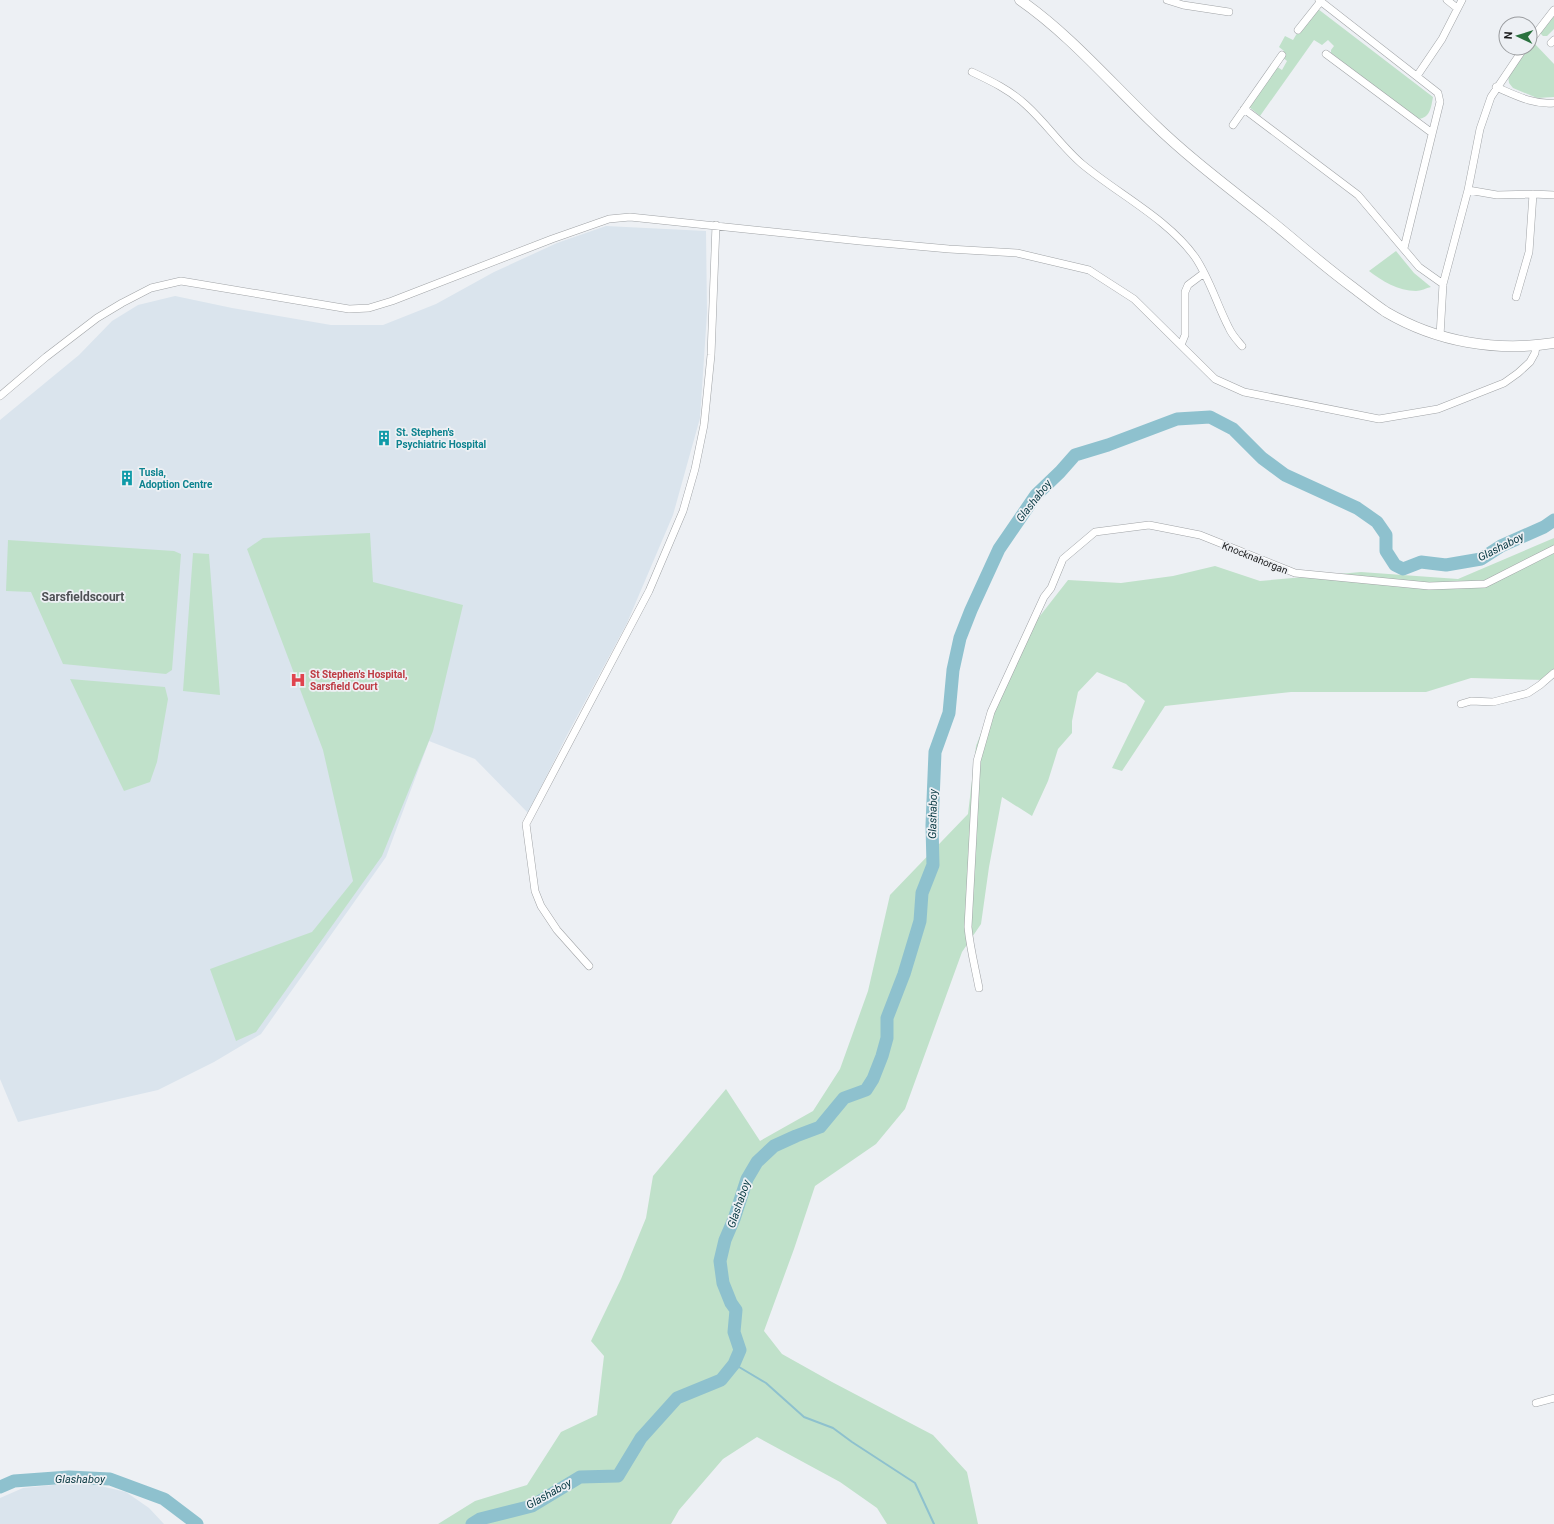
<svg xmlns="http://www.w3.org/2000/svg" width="1554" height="1524" font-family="Roboto,sans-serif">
<rect width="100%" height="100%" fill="#edf0f4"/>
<!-- built -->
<path fill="#dae4ed" d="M606 226 706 231 707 313 700 418 673 515 627 623 566 737 528 813 475 759 429 741 386 857 261 1034 214 1062 158 1090 18 1122 0 1079V420L79 355 112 321 138 305 175 296 232 308 331 325H383L436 304 494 272 557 243Z
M84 1482 126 1492 149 1508 164 1524H0V1498L23 1488Z"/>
<!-- green -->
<path fill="#c0e1ca" d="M1318 9 1433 97C1431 108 1430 118 1418 119L1331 53V50L1334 46 1328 40 1322 45 1314 40 1260 116 1248 106 1276 66 1282 70 1287 61 1282 57 1284 51 1279 47 1285 36 1293 40 1311 10Z
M1554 14V29L1547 36H1543L1540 33Z
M1534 43 1554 64V97L1537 98 1513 88 1509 83 1508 75Z
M1396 251 1414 273 1431 287C1426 288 1421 291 1416 291 1398 291 1382 281 1369 271Z
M370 533 373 582 463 605 433 731 382 856 256 1032 236 1041 210 969 312 932 353 881 323 750 247 549 263 538Z
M1554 538V670L1546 680 1471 678 1426 692H1291L1165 706 1122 771 1112 768 1145 701 1126 684 1097 672 1078 692 1072 721V733L1058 749 1048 781 1032 816 1002 797 989 867 981 924 962 952 905 1109 876 1144 815 1186 794 1249 764 1331 782 1354 832 1382 933 1435 967 1472 978 1524H887L877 1508 840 1482 757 1437 723 1459 679 1510 671 1524H438L475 1501 527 1485 561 1432 597 1415 604 1356 591 1341 621 1279 646 1218 653 1176 726 1089 760 1141 813 1111 840 1069 868 991 890 895 968 814 976 746 994 700 1036 621 1068 580 1121 583 1173 576 1215 566 1260 581 1361 572 1458 579Z
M8 540 174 551 181 554 172 670 166 674 63 664 31 592 6 591Z
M193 553 209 554 220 695 183 691Z
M70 679 165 687 168 699 157 762 150 782 124 791Z"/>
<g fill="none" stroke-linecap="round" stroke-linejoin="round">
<!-- stream -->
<path stroke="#8ec1ce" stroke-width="2" d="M734 1364 766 1383 804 1417 833 1428 852 1442 915 1483 934 1524"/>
<!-- river -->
<path stroke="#8ec1ce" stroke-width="13" d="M0 1487 14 1481 69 1477 110 1479 164 1499 197 1524
M472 1524 480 1519 532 1506 580 1477 618 1476 641 1438 677 1398 721 1380 734 1364 740 1350 734 1332 736 1310 731 1303 723 1283 720 1261 725 1240 734 1219 747 1179 757 1162 774 1146 796 1136 820 1127 844 1098 866 1090 873 1079 882 1056 887 1038V1018L904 974 920 921 922 893 933 865 932 825 935 752 949 713 953 670 960 638 971 610 999 549 1036 495 1060 472 1075 455 1108 445 1177 419 1210 417 1233 429 1262 458 1285 475 1357 508 1377 522 1386 535V551L1395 565 1403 569 1421 562 1446 565 1481 559 1501 546 1544 527 1554 520"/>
<defs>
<path id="street" d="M1167 0 1183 5 1229 12
M1319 0 1438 93 1440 102 1404 248
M1447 0 1457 8
M1298 30 1321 1
M1530 41 1554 10
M1551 43 1554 40
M1326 54 1432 133
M972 72C991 81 1010 90 1026 105 1046 123 1062 147 1082 164 1118 194 1168 219 1195 257 1210 279 1217 305 1229 328 1232 335 1237 340 1242 346
M1417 76 1442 39 1462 0
M1496 87C1515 95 1533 105 1554 103
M1244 109 1358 195 1419 267 1443 284
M1233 125 1282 55
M1468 190 1497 195 1533 194 1554 195
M1516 297 1529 252 1533 194
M1440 336 1443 284 1468 190 1480 129 1491 97 1524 48
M1181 345 1185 335V292L1188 285 1204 273
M0 396 46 357 97 318 122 303 151 288 181 281 349 309 369 308 392 301 552 239 609 219 630 217 860 241 949 249 1017 253 1089 270 1134 299 1215 379 1244 392 1379 419 1438 409 1504 383 1518 373 1530 362 1535 353 1536 346
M1461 704 1471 701 1493 702 1528 693 1540 685 1554 673
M589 966 557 930 541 906 535 891 526 824 649 591 683 511 695 469 704 425 711 355 716 225
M979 988C975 967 970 948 968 927L977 761 991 712 1044 597 1051 588 1063 559 1095 532 1149 525 1200 535 1295 573 1429 586 1485 584 1554 549
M1536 1403 1554 1398"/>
<path id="secondary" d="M1020 0C1069 34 1110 82 1153 123 1190 159 1232 190 1272 222 1298 243 1324 266 1351 286 1363 295 1374 304 1386 312 1437 342 1496 352 1554 343"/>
</defs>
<!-- street casing -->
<use href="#street" stroke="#a0a3a6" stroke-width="8"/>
<!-- secondary casing -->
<use href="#secondary" stroke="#a0a3a6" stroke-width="11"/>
<!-- street -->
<use href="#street" stroke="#fff" stroke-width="7"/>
<!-- secondary -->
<use href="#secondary" stroke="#fff" stroke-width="10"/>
</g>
<!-- icons -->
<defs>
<symbol id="building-bare" viewBox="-9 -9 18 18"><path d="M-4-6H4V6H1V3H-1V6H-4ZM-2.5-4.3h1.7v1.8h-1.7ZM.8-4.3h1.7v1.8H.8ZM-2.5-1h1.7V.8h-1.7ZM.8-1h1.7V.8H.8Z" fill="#0f9aa8" stroke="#edf0f4" stroke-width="2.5" paint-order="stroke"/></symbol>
<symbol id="hospital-bare" viewBox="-9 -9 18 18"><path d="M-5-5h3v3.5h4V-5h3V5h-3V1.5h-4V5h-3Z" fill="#e0444e" stroke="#edf0f4" stroke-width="2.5" paint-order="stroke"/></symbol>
</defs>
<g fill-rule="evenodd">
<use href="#building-bare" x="373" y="427" width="22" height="22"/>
<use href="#building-bare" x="116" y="467" width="22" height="22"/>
<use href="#hospital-bare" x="287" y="669" width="22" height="22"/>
</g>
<g text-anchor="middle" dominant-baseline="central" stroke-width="3.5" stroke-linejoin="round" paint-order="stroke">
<!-- culture labels -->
<g font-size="10" font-weight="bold" fill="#0d838f" stroke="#edf0f4" text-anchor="start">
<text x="396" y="432">St. Stephen's<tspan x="396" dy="12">Psychiatric Hospital</tspan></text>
<text x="139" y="472">Tusla,<tspan x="139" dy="12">Adoption Centre</tspan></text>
</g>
<!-- street labels -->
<g font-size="10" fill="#1b1c1d" stroke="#edf0f4">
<text transform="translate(1255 558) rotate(22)">Knocknahorgan</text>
</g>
<!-- health labels -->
<g font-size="10" font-weight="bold" fill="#be3a42" stroke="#edf0f4" text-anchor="start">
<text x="310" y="674">St Stephen's Hospital,<tspan x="310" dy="12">Sarsfield Court</tspan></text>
</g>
<!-- water labels -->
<g font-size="11" font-style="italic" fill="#073842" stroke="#edf0f4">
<text transform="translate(1034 501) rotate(-52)">Glashaboy</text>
<text transform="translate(1501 547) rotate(-27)">Glashaboy</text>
<text transform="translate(933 814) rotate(-89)">Glashaboy</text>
<text transform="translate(739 1204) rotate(-71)">Glashaboy</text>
<text x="80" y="1479">Glashaboy</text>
<text transform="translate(549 1494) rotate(-29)">Glashaboy</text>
</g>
<!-- quarter labels -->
<g font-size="12" font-weight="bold" fill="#4e5154" stroke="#edf0f4">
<text x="83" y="597">Sarsfieldscourt</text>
</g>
</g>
<!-- north arrow -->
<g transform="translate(1518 36) rotate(274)"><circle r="19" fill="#edf0f4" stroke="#999b9e"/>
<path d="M0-3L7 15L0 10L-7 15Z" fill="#2a723f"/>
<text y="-6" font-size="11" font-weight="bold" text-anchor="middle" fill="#1b1c1d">N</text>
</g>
</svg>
